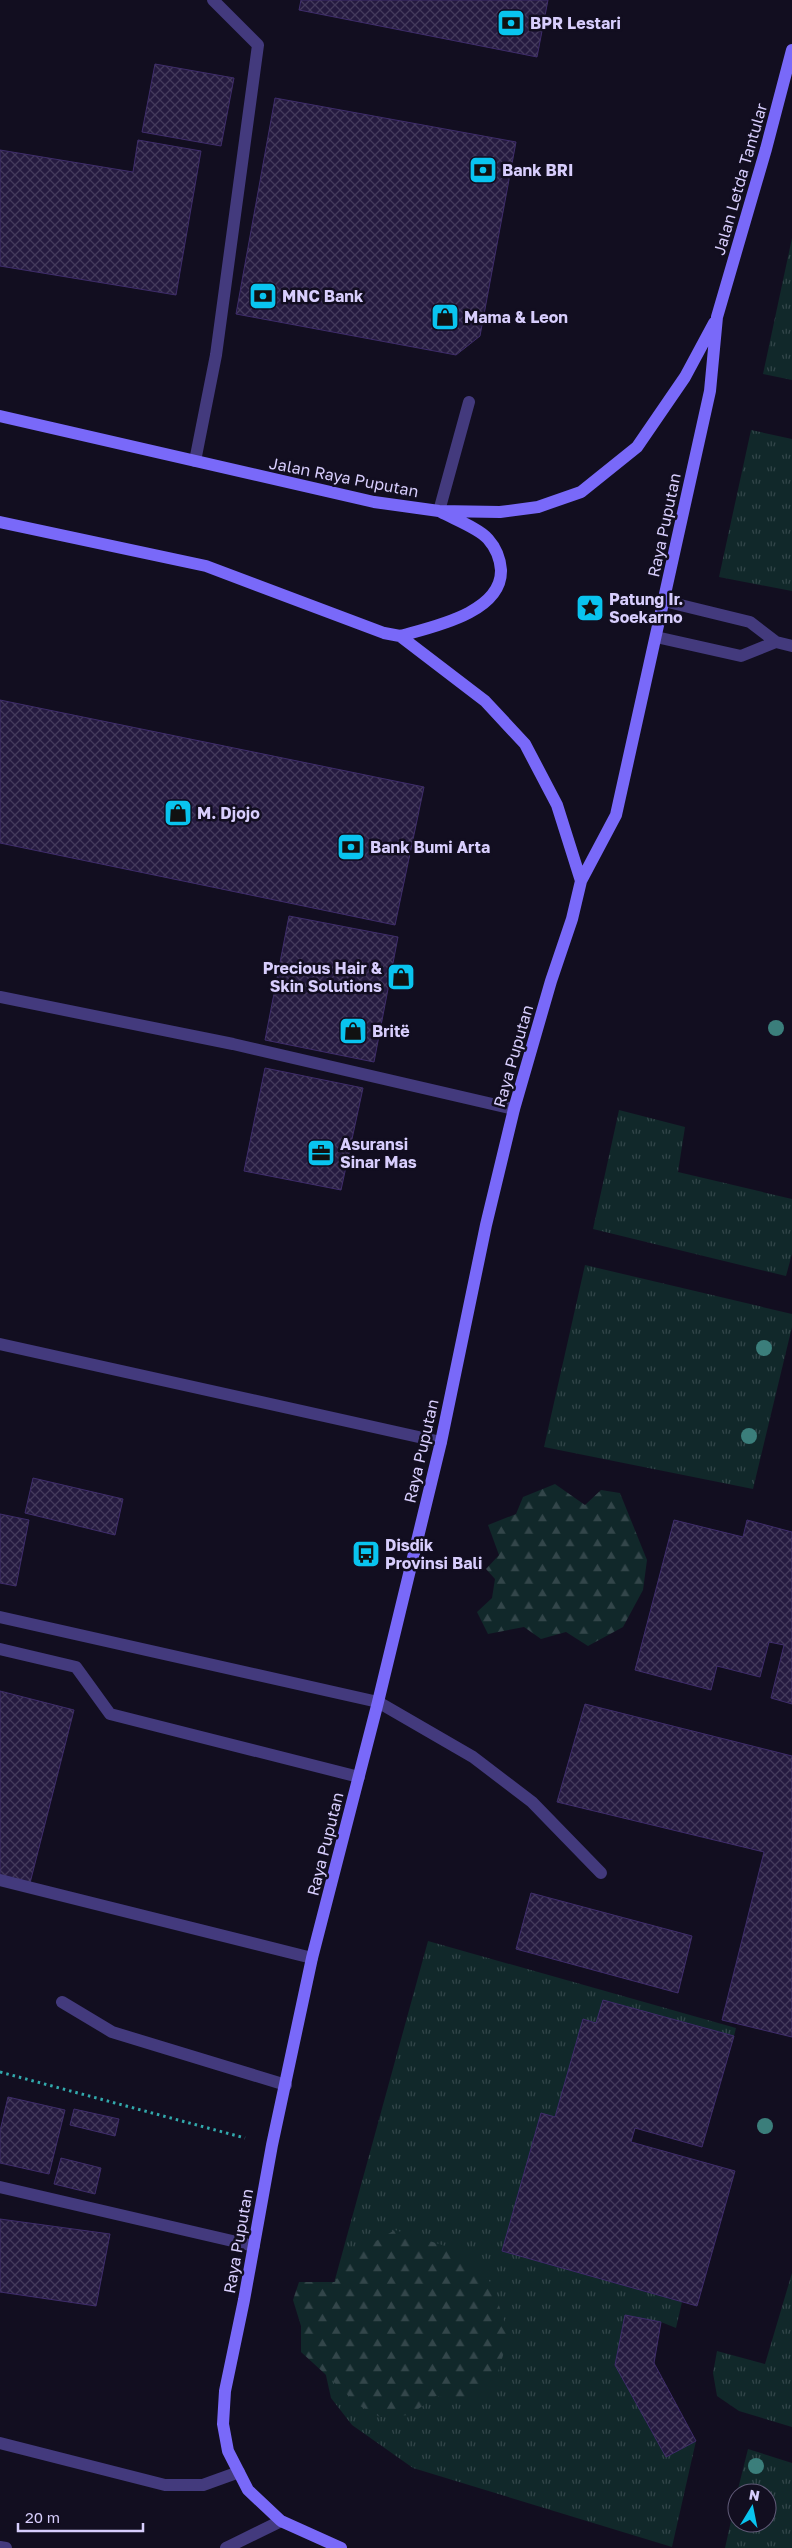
<svg xmlns="http://www.w3.org/2000/svg" width="792" height="2548" font-family="'Golos Text',sans-serif">
<defs>
<pattern id="grass-tufts" width="24" height="20" patternUnits="userSpaceOnUse" patternTransform="scale(1.25)"><rect width="24" height="20" fill="#11282a"/><path d="M3 7l-1-3M5 7V3M7 7l1-3M15 17l-1-3M17 17v-4M19 17l1-3" fill="none" stroke="#33464a"/></pattern>
<pattern id="forest-firs" width="22" height="20" patternUnits="userSpaceOnUse" patternTransform="scale(1.25)"><rect width="22" height="20" fill="#11282a"/><path d="M5 1l3.5 6h-7zM16 11l3.5 6h-7z" fill="#33464a"/></pattern>
<pattern id="building-cross-hatch" width="8" height="8" patternUnits="userSpaceOnUse" patternTransform="scale(1.25)"><rect width="8" height="8" fill="#251a40"/><path d="M0 0l8 8M0 8l8-8" fill="none" stroke="#443a5c"/></pattern>
</defs>
<rect width="100%" height="100%" fill="#120e20"/>
<!-- grass -->
<path fill="url(#grass-tufts)" d="M792 238V380L763 374Z
M751 430 792 439V591L719 577Z
M619 1110 685 1127 678 1172 792 1199V1254L786 1276 593 1229Z
M585 1265 792 1314V1327L753 1489 544 1447Z
M428 1941 736 2028 734 2036 603 2000 596 2023 583 2019 555 2117 541 2113 502 2251 682 2302 676 2328 661 2322 625 2315 615 2365 666 2457 696 2441 672 2547 413 2468 352 2425 331 2398 323 2362 325 2316Z
M792 2273V2427L739 2411 717 2396 713 2373 717 2351 765 2364Z
M748 2449 792 2463V2548H725L737 2494V2523H767V2493H737Z"/>
<!-- forest -->
<path fill="url(#forest-firs)" d="M555 1484 585 1505 601 1490 620 1493 647 1560 643 1590 623 1627 588 1646 566 1632 541 1639 524 1627 488 1634 477 1612 492 1598 495 1579 486 1569 499 1555 488 1525 516 1514 523 1497Z
M395 2230 461 2251 492 2284 509 2336 496 2378 472 2402 436 2396 410 2415 380 2417 360 2406 301 2352V2326L293 2300 299 2282H335L355 2253Z"/>
<!-- building -->
<path fill="url(#building-cross-hatch)" stroke="#3f2d6b" d="M301 0H548L537 57 299 10Z
M155 64 234 78 221 146 142 132Z
M275 98 516 142 480 336 456 355 236 314Z
M138 140 201 151 176 295 0 266V150L133 172Z
M0 700 424 787 395 925 0 843Z
M289 916 398 937 374 1062 265 1040Z
M265 1068 363 1088 341 1190 244 1171Z
M33 1478 123 1499 115 1535 25 1513Z
M0 1514 29 1520 16 1586 0 1583Z
M674 1520 743 1537 747 1520 792 1532V1704L771 1698 784 1645 769 1642 760 1677 717 1666 711 1690 635 1670Z
M0 1691 74 1710 30 1883 0 1875Z
M585 1704 792 1756V2037L722 2020 764 1852 557 1802Z
M531 1893 692 1936 678 1993 516 1949Z
M603 2000 734 2036 702 2147 635 2128 631 2142 735 2171 697 2306 502 2251 541 2113 555 2117 583 2019 596 2023Z
M8 2097 65 2110 49 2174 0 2163V2131Z
M74 2109 119 2119 115 2136 70 2125Z
M61 2158 101 2168 95 2194 54 2184Z
M0 2219 110 2234 96 2306 0 2292Z
M625 2315 661 2322 654 2363 696 2441 666 2457 615 2365Z"/>
<g fill="none" stroke-linecap="round" stroke-linejoin="round">
<!-- path -->
<path stroke="#32aaad" stroke-width="3" stroke-dasharray="2.5 4" stroke-linecap="butt" d="M0 2072 245 2138"/>
<!-- lane -->
<path stroke="#433a7d" stroke-width="12" d="M195 461 216 355 258 45 213 0
M439 511 469 402
M0 1649 76 1667 110 1714 359 1777
M0 1880 312 1958
M62 2002 112 2032 286 2085"/>
<!-- street -->
<path stroke="#433a7d" stroke-width="12" d="M664 601 750 622 776 642 792 646
M656 637 741 656 776 642
M0 997 233 1044 514 1109
M0 1344 441 1442
M0 1617 378 1702 473 1757 532 1802 601 1873
M0 2187 254 2246
M0 2443 165 2485H203L239 2472
M0 2547 6 2548
M226 2548 281 2521"/>
<!-- secondary -->
<path stroke="#7969f9" stroke-width="12" d="M0 416 374 502 439 511 500 512 538 507 581 492 637 447 685 377 714 323
M0 522 206 566 384 633 400 636 485 701 525 744 557 805 581 881
M400 636C432 627 502 613 501 570 500 557 496 548 488 539 480 529 454 519 441 512
M341 2548 281 2521 248 2490 228 2451 223 2424 225 2391 244 2300 272 2145 312 1958 378 1702 441 1442 486 1225 514 1109 551 981 572 919 581 881 616 815 710 391 717 317 766 149 792 50"/>
</g>
<!-- trees -->
<g fill="#3b7e7b">
<circle cx="776" cy="1028" r="8"/>
<circle cx="764" cy="1348" r="8"/>
<circle cx="749" cy="1436" r="8"/>
<circle cx="765" cy="2126" r="8"/>
<circle cx="756" cy="2466" r="8"/>
</g>
<!-- icons -->
<defs>
<symbol id="bank-square" viewBox="-11 -11 22 22"><rect x="-9" y="-9" width="18" height="18" rx="4" fill="#09c4ef" stroke="#120e20"/><path d="M-6-4H6V4H-6ZM0-2.3a2.3 2.3 0 1 0 0 4.6a2.3 2.3 0 1 0 0-4.6Z" fill="#111"/></symbol>
<symbol id="shop-square" viewBox="-11 -11 22 22"><rect x="-9" y="-9" width="18" height="18" rx="4" fill="#09c4ef" stroke="#120e20"/><path d="M-5-2.5h2.3a2.7 3.5 0 0 1 5.4 0H5L5.5 6h-11ZM-1.5-2.5h3a1.5 2.3 0 0 0-3 0Z" fill="#111"/></symbol>
<symbol id="sight-square" viewBox="-11 -11 22 22"><rect x="-9" y="-9" width="18" height="18" rx="4" fill="#09c4ef" stroke="#120e20"/><path d="M0-6L1.8-2.2L6-1.7L2.9 1.2L3.7 5.4L0 3.3L-3.7 5.4L-2.9 1.2L-6-1.7L-1.8-2.2Z" fill="#111"/></symbol>
<symbol id="office-square" viewBox="-11 -11 22 22"><rect x="-9" y="-9" width="18" height="18" rx="4" fill="#09c4ef" stroke="#120e20"/><path d="M-6-3h4V-5.5h4V-3h4V5H-6ZM-1-4.5V-3h2v-1.5ZM-6 0V1H6V0Z" fill="#111"/></symbol>
<symbol id="bus-square" viewBox="-11 -11 22 22"><rect x="-9" y="-9" width="18" height="18" rx="4" fill="#09c4ef" stroke="#120e20"/><path d="M-5-6H5V4H4V6H2V4H-2V6H-4V4H-5ZM-3.5-4V0h7V-4ZM-3.5 1.2v1.5H-2V1.2ZM2 1.2v1.5H3.5V1.2Z" fill="#111"/></symbol>
</defs>
<g fill-rule="evenodd">
<use href="#bank-square" x="495" y="7" width="32" height="32"/>
<use href="#bank-square" x="467" y="154" width="32" height="32"/>
<use href="#bank-square" x="247" y="280" width="32" height="32"/>
<use href="#shop-square" x="429" y="301" width="32" height="32"/>
<use href="#sight-square" x="574" y="592" width="32" height="32"/>
<use href="#shop-square" x="162" y="797" width="32" height="32"/>
<use href="#bank-square" x="335" y="831" width="32" height="32"/>
<use href="#shop-square" x="385" y="961" width="32" height="32"/>
<use href="#shop-square" x="337" y="1015" width="32" height="32"/>
<use href="#office-square" x="305" y="1137" width="32" height="32"/>
<use href="#bus-square" x="350" y="1538" width="32" height="32"/>
</g>
<g text-anchor="middle" dominant-baseline="central" stroke-width="5" stroke-linejoin="round" paint-order="stroke">
<!-- poi labels -->
<g font-size="16" font-weight="bold" fill="#d8cefd" stroke="#120e20" text-anchor="start">
<text x="530" y="23">BPR Lestari</text>
<text x="502" y="170">Bank BRI</text>
<text x="282" y="296">MNC Bank</text>
<text x="464" y="317">Mama &amp; Leon</text>
<text x="609" y="599">Patung Ir.<tspan x="609" dy="18">Soekarno</tspan></text>
<text x="197" y="813">M. Djojo</text>
<text x="370" y="847">Bank Bumi Arta</text>
<text x="382" y="968" text-anchor="end">Precious Hair &amp;<tspan x="382" dy="18">Skin Solutions</tspan></text>
<text x="372" y="1031">Britë</text>
<text x="340" y="1144">Asuransi<tspan x="340" dy="18">Sinar Mas</tspan></text>
<text x="385" y="1545">Disdik<tspan x="385" dy="18">Provinsi Bali</tspan></text>
</g>
<!-- street labels -->
<g font-size="16" fill="#d8cefd" stroke="#120e20">
<text transform="translate(740 179) rotate(-74)">Jalan Letda Tantular</text>
<text transform="translate(344 477) rotate(11)">Jalan Raya Puputan</text>
<text transform="translate(664 525) rotate(-78)">Raya Puputan</text>
<text transform="translate(513 1056) rotate(-74)">Raya Puputan</text>
<text transform="translate(421 1451) rotate(-77)">Raya Puputan</text>
<text transform="translate(325 1844) rotate(-76)">Raya Puputan</text>
<text transform="translate(238 2241) rotate(-80)">Raya Puputan</text>
</g>
</g>
<!-- north arrow -->
<g transform="translate(752 2508) rotate(10)"><circle r="24" fill="#120e20" stroke="#615b78"/>
<path d="M0-4L9 19L0 12L-9 19Z" fill="#09c4ef"/>
<text y="-8" font-size="14" font-weight="bold" text-anchor="middle" fill="#d8cefd">N</text>
</g>
<!-- scale -->
<path d="M18 2523v8h125v-8" fill="none" stroke="#d8cefd" stroke-width="2.5"/>
<text x="25" y="2523" font-size="15" fill="#d8cefd" stroke="#120e20" stroke-width="4" paint-order="stroke">20 m</text>
</svg>
